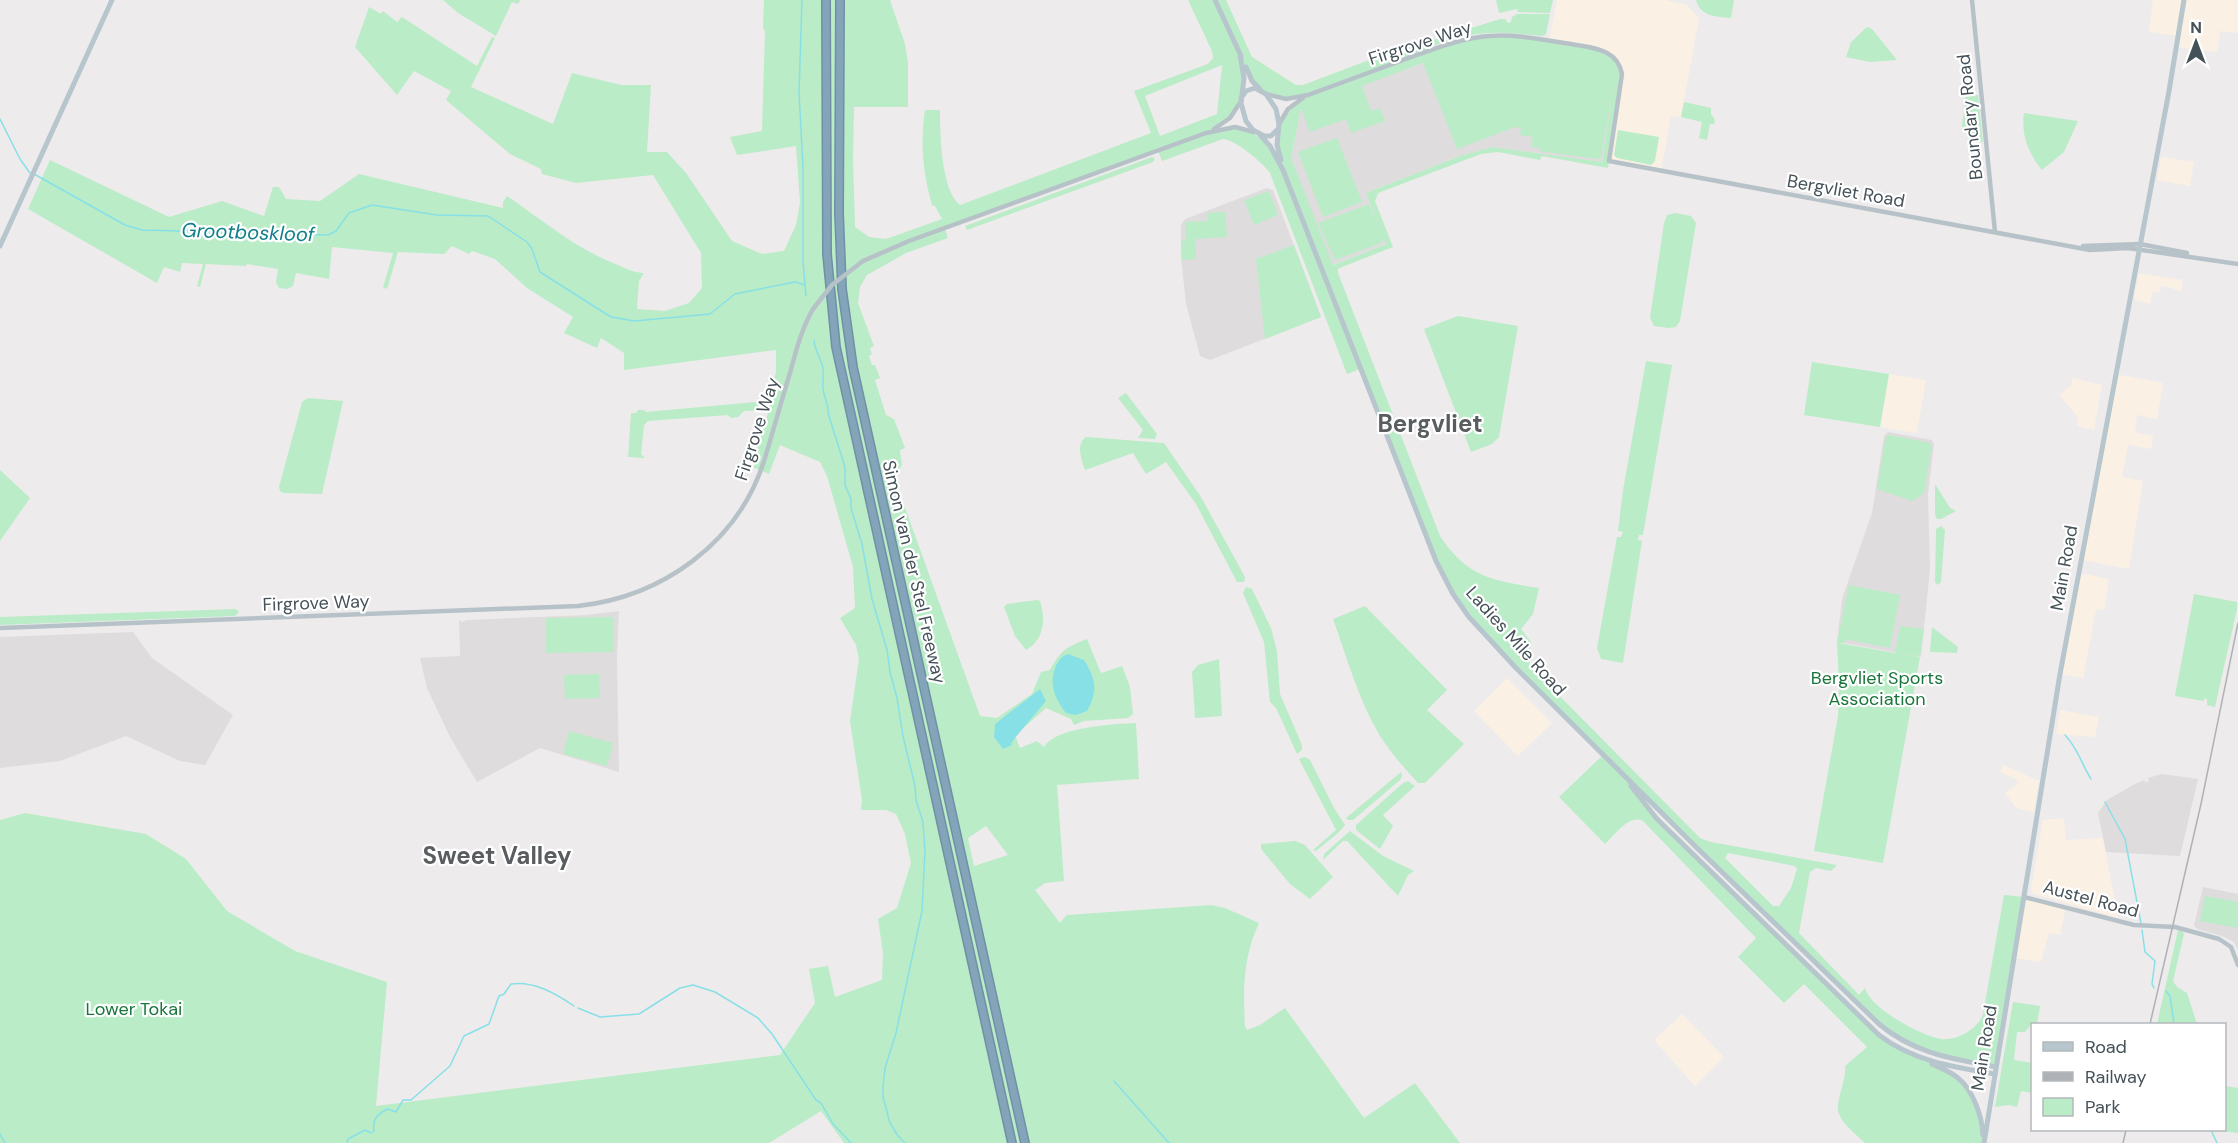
<svg xmlns="http://www.w3.org/2000/svg" width="2238" height="1143" font-family="'DM Sans',sans-serif">
<rect width="100%" height="100%" fill="#eeebec"/>
<!-- commercial -->
<path fill="#faf1e4" d="M1557 0H1666L1687 5 1699 18 1681 117 1671 116 1661 171 1609 161 1549 40Z
M2153 0H2238V33L2220 31 2217 52 2177 47 2178 36 2149 32Z
M2163 157 2194 162 2190 186 2157 180 2161 158Z
M2139 273 2183 280 2181 291 2161 285 2160 292 2153 291 2150 304 2136 301 2134 298Z
M1889 374 1926 380 1917 433 1880 427Z
M2116 374 2163 383 2157 419 2137 415 2135 432 2153 436 2151 449 2128 445 2122 477 2143 481 2129 569 2082 560 2080 573 2109 579 2104 610 2096 609 2083 678 2060 674Z
M2072 378 2102 385 2094 430 2077 426 2078 417 2059 395 2072 385Z
M1507 678 1552 723 1518 756 1474 711Z
M2060 710 2099 717 2095 737 2056 734Z
M2003 765 2039 781 2034 812 2016 808 2005 793 2016 786 2018 780 2000 772Z
M2064 818 2066 840 2103 838 2118 918 2034 894 2031 889 2043 820Z
M2024 897 2066 907 2060 935 2049 933 2041 962 2014 958Z
M1682 1014 1724 1057 1695 1086 1654 1040Z"/>
<!-- education -->
<path fill="#dfdcdd" d="M1463 49 1594 58 1615 84 1602 162 1492 147 1460 156 1366 193 1386 244 1332 265 1291 158 1301 107Z
M1267 188 1273 190 1321 317 1210 360 1200 356 1186 304 1181 257V225L1185 219Z
M1888 432 1932 440 1934 444 1928 495 1930 569 1921 657 1837 642 1842 599 1872 513 1884 436Z
M619 611 617 659 619 772 540 748 477 782 450 737 427 688 420 658 460 656 459 620 463 622 467 620 586 615Z
M133 632 152 658 233 715 205 765 180 761 126 736 60 761 0 768V637Z
M2162 774 2198 779 2180 856 2106 852 2098 813 2107 800 2135 784 2144 780 2146 783 2149 781 2148 778Z
M2203 887 2238 894V950L2234 942 2225 937 2197 929 2194 925Z"/>
<!-- green -->
<path fill="#baecc7" fill-rule="evenodd" d="M443 0H520L518 4 512 2 496 36 458 13Z
M764 0H890L905 44 908 63V107H854L853 159 855 227 869 237 886 239 942 219 935 206 932 205C923 173 920 143 925 110H940C940 133 941 191 960 205L1151 133 1134 91 1208 64 1213 58 1212 51 1188 0H1226L1252 57 1296 85H1303L1422 40 1426 52 1457 42 1505 35 1607 52 1621 70V88L1608 168 1542 156 1540 160 1498 152 1481 154 1378 193 1375 201 1393 247 1342 267 1338 269V273L1440 536C1467 577 1493 581 1539 588L1533 614 1521 629 1531 642 1529 659 1530 666 1700 838 1711 842 1837 865 1831 871 1816 868 1810 872 1799 933 1859 995 1865 988C1869 1008 1922 1036 1941 1039 1957 1041 1978 1029 1983 1014L2004 895 2024 897 1996 1067 1960 1061 1894 1036 1627 779 1639 798 1879 1035 1943 1069 1962 1082 1981 1118 1983 1143H1865C1857 1135 1843 1125 1839 1114 1834 1103 1847 1080 1845 1066L1867 1047 1804 984 1784 1003 1738 957 1756 938 1643 821C1629 814 1615 835 1605 844L1559 797 1603 755 1484 633 1444 578 1360 369 1347 374 1270 173C1263 163 1236 140 1223 139L1162 161 1158 151 945 229 948 238 906 253 867 275 860 287 858 303 874 346 870 348 872 354 869 356 872 365H875L880 378 875 380 886 415 894 419 905 448 900 450 902 465 894 477 980 716 997 718 1032 694 1041 672 1050 670C1061 650 1066 647 1087 639L1101 673 1122 666 1130 687 1133 714 1128 718 1084 721 1074 725 1071 719 1046 708 1015 735 1020 748 1037 741 1044 747C1055 727 1114 724 1136 723L1139 779 1057 785 1064 881 1045 883 1035 890 1060 923 1067 915 1211 905 1225 908 1259 923C1243 957 1243 990 1245 1026L1247 1030 1260 1025 1285 1008 1364 1118 1415 1083 1460 1143H844L821 1111 769 1143H0V820L25 813 146 834 186 859 227 911 295 951 387 982 376 1106 780 1055 815 1003 809 969 828 966 835 997 882 980 883 953 878 919 897 908 911 863 905 834 896 814 886 810H861L862 800 850 721 859 659 856 645 840 618 855 608 853 567 827 476 820 462 780 445 769 474 748 465 753 463 769 410 744 411 738 417 731 418 728 415 648 421 644 425 641 454 645 458 628 457 631 413H636L638 410H644L646 412 768 401 776 372V350L624 370V353L601 338 597 348 564 333 573 317 527 288 495 259 472 251 469 254 452 246 444 254 398 252 387 289 383 287 393 253 332 247 329 279 296 273 293 286 287 289 279 288 276 282 278 269 247 264 246 266 206 264 200 287 197 286 203 264 182 263 180 272 164 267 157 283 28 209 50 160 169 217 222 201 264 216 273 187H279L286 199 320 201 359 174 503 208V202L507 196C544 221 576 249 618 265 627 269 635 273 644 273L639 281 637 309 665 311 689 303 702 288 701 253 653 175 576 183 542 174 541 169 510 154 446 100 451 91 414 71 397 95 355 47 369 7 381 14 383 11 397 22 402 17 477 66 492 37 495 38 471 87 553 124 572 73 621 85H651L647 152H667L686 173 732 241 762 254 784 251 796 225 800 203 796 146 737 155 730 137 762 131 765 31 763 28ZM1423 63 1457 149 1515 127 1521 128 1520 135 1533 137 1531 147 1539 148V151L1598 159 1601 157 1614 82 1602 162 1492 147 1460 156 1366 193 1382 234 1369 204 1318 223 1335 260 1381 243 1383 238 1386 244 1333 265 1291 158 1301 108 1310 132 1346 119 1351 133 1385 121 1380 108 1371 111 1362 86ZM1222 65 1217 114 1160 136 1145 96ZM1244 72C1253 77 1257 87 1265 93 1275 100 1294 98 1305 97 1275 122 1275 128 1281 166 1257 132 1255 125 1210 130 1239 115 1239 102 1244 72ZM986 826 1008 855 974 866 968 838ZM1728 853 1795 866 1797 869 1791 888 1779 906H1773L1725 858Z
M1496 0H1553L1550 13 1518 12 1517 9 1499 13Z
M1696 0H1734L1731 18C1716 17 1700 16 1696 0Z
M1517 14H1550L1546 34 1542 36C1495 31 1475 30 1430 47L1426 45 1427 42 1500 19H1505L1508 23 1511 22 1512 17Z
M1867 27 1872 29 1897 60 1870 62 1846 57 1851 42Z
M1966 91 1971 95H1978L1983 142 1968 139V132L1962 127Z
M1684 102 1711 108V114L1715 120 1714 124H1710L1707 140 1699 138 1702 122 1681 117Z
M2024 113 2078 121 2064 152 2042 170C2028 153 2021 135 2024 113Z
M1618 130 1659 137 1655 161 1651 165 1617 158 1614 155Z
M1337 138 1362 202 1323 217 1298 152Z
M1152 157 1155 159 1153 162 967 230 965 226Z
M1269 191 1278 215 1254 225 1244 200Z
M1225 212 1227 237 1195 239 1196 259 1182 260 1181 241 1186 240 1185 222 1208 221 1207 213Z
M1675 213 1691 216 1696 223 1680 321 1676 327 1669 328 1654 326 1650 318 1664 223 1667 215Z
M1294 245 1321 317 1265 339 1256 259Z
M1458 316 1518 326 1499 437 1492 444 1471 452 1424 329Z
M1646 361 1672 365 1643 535H1639L1638 540 1642 541 1623 663 1601 659 1597 648 1617 537H1621L1623 532 1618 531 1623 490Z
M1812 362 1889 374 1880 427 1804 415Z
M1126 393 1157 434 1155 439 1138 438 1143 430 1118 398Z
M308 398 343 401 322 494 283 493 280 491 279 487 302 402Z
M1889 435 1930 443 1932 445 1924 493 1913 501 1879 490 1877 487 1886 437Z
M1086 437 1164 443 1201 497 1245 577 1244 582H1237L1196 504 1166 462 1146 474 1133 453 1085 470C1082 460 1075 445 1086 437Z
M0 470 30 498 0 541Z
M1935 484 1950 508 1956 511 1941 519H1937L1935 515Z
M1941 526 1945 530 1941 582 1938 585 1935 582 1936 529Z
M1849 585 1900 595 1890 648 1845 639V643H1838L1895 653 1900 626 1924 629 1920 656 1904 654 1920 657 1883 863 1814 851 1838 716 1839 686 1837 642Z
M1246 587 1252 589 1271 628 1277 651 1280 694 1302 745V750L1297 754 1276 708 1270 702 1264 642 1243 593Z
M2194 594 2237 602V609L2215 707 2207 705V699L2205 698 2204 701 2175 696Z
M1037 600 1040 601C1046 619 1044 640 1026 650L1015 636 1004 607 1007 604Z
M1365 606 1447 690 1427 710 1464 744 1425 783H1418C1404 768 1391 753 1380 736 1359 701 1347 658 1333 619Z
M236 609 239 612 235 616 0 625V617Z
M613 617 614 652 546 653V618Z
M1932 627 1958 647 1957 653 1930 652Z
M1219 659 1222 716 1195 718 1192 672 1198 665Z
M599 674 600 698 565 699 564 675Z
M569 731 613 743 607 766 563 754Z
M1305 757 1310 760 1334 808 1345 825 1338 833 1316 851 1313 850 1336 830 1299 759Z
M1401 772 1402 776 1400 780 1353 820H1348L1346 818Z
M1408 781 1415 786 1383 815 1393 826 1380 849 1356 830V825L1403 783Z
M1350 831 1383 856 1414 871 1408 875 1398 896 1347 841H1343L1323 860 1324 854Z
M1295 841 1305 845 1333 877 1310 899 1290 884 1261 849V844Z
M2205 896 2238 902V928L2200 921Z
M2178 930 2182 931 2184 934 2173 981 2177 987 2187 993 2197 1024H2157Z
M2013 1002 2040 1006 2037 1024 2031 1025 2025 1032H2017L2014 1060 2032 1063V1093L2021 1091 2017 1107 2009 1105 1995 1107Z
M2225 1086 2238 1088V1133L2212 1130H2224Z"/>
<!-- water -->
<path fill="#88e0e7" d="M1068 654 1084 660C1096 679 1098 691 1087 711L1076 715 1066 713C1055 699 1049 685 1055 668 1058 661 1061 656 1068 654Z
M1040 689 1046 701 1014 739 1011 744 1012 745 1003 749 994 737 995 724Z"/>
<g fill="none" stroke-linecap="round" stroke-linejoin="round">
<!-- stream -->
<path stroke="#88e0e7" stroke-width="1.5" d="M802 0 799 93 803 167V262L806 296
M0 119 20 159 30 173
M34 174 125 225 142 230 328 235 336 231 349 213 372 205 437 215 488 216 527 242 532 249 540 272 611 317 634 321 710 314 735 294 795 282 805 285
M814 340C815 350 819 356 822 364 825 373 822 380 823 389 824 398 829 404 828 413L845 467V485L851 499V508L862 544 872 599 887 650 890 672 897 698 903 736 915 786 916 800 923 822 925 851 922 911 896 1033 885 1068 883 1087V1097L890 1123 898 1136 905 1143
M2065 735C2079 750 2081 763 2091 779
M2105 802 2125 839 2141 923
M2142 930 2145 952 2155 961 2152 984 2154 988
M2166 991 2170 996 2174 1024
M578 1008 600 1017 639 1014 680 988 693 985 715 992 758 1018 772 1034 816 1100 821 1103 833 1124 851 1143
M1114 1081 1169 1143
M2211 1130 2217 1143
M0 1134 5 1143
M347 1143 348 1139 365 1130 371 1133 374 1131C372 1119 377 1115 387 1109L396 1112 403 1100H411L450 1066 464 1036 489 1024 499 996 504 994 511 984C534 981 555 993 574 1006"/>
<defs>
<path id="motorway" d="M826 0 827 254 836 347 1012 1143
M840 0 839 213 842 289 853 367 1025 1143"/>
</defs>
<!-- motorway casing -->
<use href="#motorway" stroke="#7090a5" stroke-width="10"/>
<!-- tertiary -->
<path stroke="#b7c2c8" stroke-width="4.5" d="M1972 0 1995 232
M1266 94 1286 99 1308 95C1341 83 1373 71 1406 59 1434 49 1460 38 1490 36 1517 34 1544 40 1571 44 1592 48 1617 48 1622 74L1609 161 2090 250 2128 248 2238 264
M1279 124 1288 109 1303 98
M1214 129 1230 118 1241 101
M2083 246 2140 244 2187 253
M863 261 909 241 1206 133 1235 127 1254 132
M0 628 578 606C662 597 738 543 764 461 773 432 781 402 790 373 796 351 801 330 813 309
M2024 897 2134 925 2175 927 2219 939 2231 947 2238 965"/>
<!-- secondary -->
<path stroke="#b7c5cd" stroke-width="5" d="M1215 0 1241 56
M1240 55 1244 78 1241 103 1246 121 1253 130 1264 136H1271L1278 129
M1246 67 1252 81 1260 89
M1241 98 1246 91 1255 88 1266 94 1276 109 1279 124 1277 145 1281 160
M1260 135 1270 146 1283 170 1436 561 1453 594 1469 617 1515 667 1695 846 1879 1024C1913 1053 1953 1059 1996 1067
M0 246 112 0
M1631 786 1657 819 1879 1035C1913 1061 1953 1067 1995 1074
M1932 1064C1941 1068 1951 1072 1958 1078 1973 1090 1982 1116 1983 1135
M1984 1143 2060 674 2169 91 2184 0"/>
<!-- motorway -->
<use href="#motorway" stroke="#84a5b9" stroke-width="7"/>
<!-- rail -->
<path stroke="#aeb2b6" stroke-width="1.5" d="M2150 1024 2201 804 2238 623
M2123 1143 2126 1130"/>
<!-- tertiary-bridge -->
<path stroke="#b7c2c8" stroke-width="4.5" d="M813 309 832 285 863 261"/>
</g>
<g text-anchor="middle" dominant-baseline="central" stroke-width="4.5" stroke-linejoin="round" paint-order="stroke">
<!-- street labels -->
<g font-size="18" fill="#455158" stroke="#fff">
<text transform="translate(1420 43) rotate(-18)">Firgrove Way</text>
<text transform="translate(1970 117) rotate(-96)">Boundary Road</text>
<text transform="translate(1846 191) rotate(10)">Bergvliet Road</text>
<text transform="translate(757 429) rotate(-72)">Firgrove Way</text>
<text transform="translate(2064 568) rotate(-80)">Main Road</text>
<text transform="translate(914 572) rotate(77)">Simon van der Stel Freeway</text>
<text transform="translate(316 603) rotate(-2)">Firgrove Way</text>
<text transform="translate(1516 641) rotate(48)">Ladies Mile Road</text>
<text transform="translate(2091 899) rotate(15)">Austel Road</text>
<text transform="translate(1984 1048) rotate(-81)">Main Road</text>
</g>
<!-- park labels -->
<g font-size="18" fill="#19753b" stroke="#fff">
<text x="1877" y="678">Bergvliet Sports<tspan x="1877" dy="21">Association</tspan></text>
<text x="134" y="1009">Lower Tokai</text>
</g>
<!-- water labels -->
<g font-size="20" font-style="italic" fill="#11808a" stroke="#fff">
<text transform="translate(248 232) rotate(2)">Grootboskloof</text>
</g>
<!-- district labels -->
<g font-size="24" font-weight="bold" fill="#595d60" stroke="#fff">
<text x="1430" y="423">Bergvliet</text>
<text x="497" y="855">Sweet Valley</text>
</g>
</g>
<!-- legend -->
<rect x="2031" y="1023" width="195" height="108" fill="#ffffff" stroke="#b5b9bc" stroke-width="1.5"/>
<rect x="2043" y="1042" width="30" height="9" fill="#b7c5cd" stroke="#b5b9bc" stroke-width="1.5"/>
<text x="2085" y="1053" font-size="18" fill="#455158">Road</text>
<rect x="2043" y="1072" width="30" height="9" fill="#aeb2b6" stroke="#b5b9bc" stroke-width="1.5"/>
<text x="2085" y="1083" font-size="18" fill="#455158">Railway</text>
<rect x="2043" y="1098" width="30" height="18" fill="#baecc7" stroke="#b5b9bc" stroke-width="1.5"/>
<text x="2085" y="1113" font-size="18" fill="#455158">Park</text>
<!-- north arrow -->
<g transform="translate(2196 42)" stroke="#ffffff" stroke-width="4.5" paint-order="stroke">
<path d="M0-4.5L10 22L0 15L-10 22Z" fill="#455158"/>
<text y="-9" font-size="16" font-weight="bold" text-anchor="middle" fill="#455158">N</text>
</g>
</svg>
